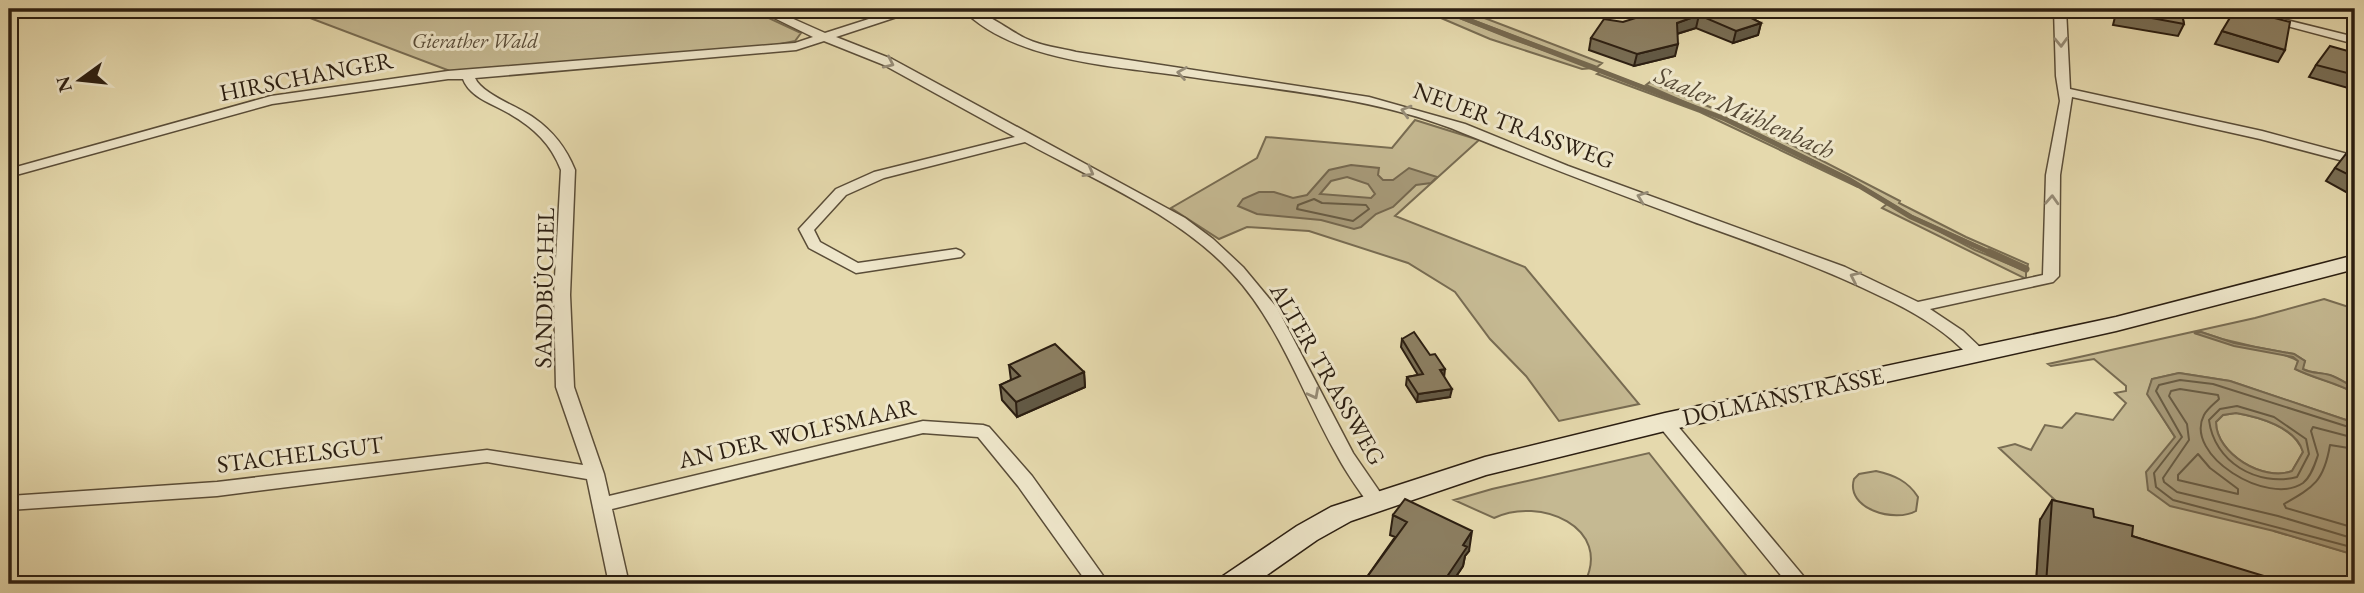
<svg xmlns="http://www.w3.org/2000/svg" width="2364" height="593" font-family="'EB Garamond',serif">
<rect width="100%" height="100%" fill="#e5d9ad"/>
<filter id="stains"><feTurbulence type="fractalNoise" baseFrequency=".00286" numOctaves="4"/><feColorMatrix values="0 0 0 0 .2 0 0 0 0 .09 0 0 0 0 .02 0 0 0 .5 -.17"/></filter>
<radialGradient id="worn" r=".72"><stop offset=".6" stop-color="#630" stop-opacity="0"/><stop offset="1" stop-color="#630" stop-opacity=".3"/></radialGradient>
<!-- green -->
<path fill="#c5b992" stroke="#786c52" stroke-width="2" d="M279 9H749L801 33 795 41 775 45 450 71 289 10Z
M1420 9H1437L1512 39 1594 68 1582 69 1490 39Z
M1443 9H1461L1602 63 1597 67Z
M1602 71C1689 103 1779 138 1858 187L1700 112 1597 74Z
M1650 82 1753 125 1900 201 1899 203 1966 237 2028 264 2027 268 1912 216 1850 179 1773 141 1646 85Z
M1415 120 1479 140 1395 216 1525 267 1639 404 1559 421 1526 376 1490 339 1455 292 1408 263 1309 231 1247 227 1219 239 1171 208 1257 158 1266 137 1392 148Z
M1887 204 1975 250 2026 271V279L1882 208Z
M2324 299 2355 309V388C2347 384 2339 378 2329 375 2319 372 2313 374 2302 369L2305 361 2294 354 2234 343 2201 332 2195 333C2215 338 2286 352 2298 361L2296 369C2316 379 2335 382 2355 393V423L2230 381 2179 373 2152 379 2148 394 2175 437 2274 531 2355 555V584H2036L2040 519 2049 521 2056 501 1999 448 2015 444 2031 450 2045 425 2062 428 2076 413 2113 420 2126 403 2115 393 2126 391V386L2094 359 2051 366 2048 364 2255 318Z
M2236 413C2259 417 2295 427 2303 452L2292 471C2264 482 2216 454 2216 422L2223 415Z
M1649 453 1753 584H1584C1614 527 1539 496 1494 518L1454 500 1492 489Z
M1876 471C1894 475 1908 481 1918 497L1916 511C1895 523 1845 509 1854 479L1859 474Z"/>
<!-- water -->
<path fill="#a69978" stroke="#75684f" stroke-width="2" fill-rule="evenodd" d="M1351 165 1379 168 1378 175 1383 180H1393L1409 168 1437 177 1431 183 1416 185 1393 207 1376 214 1361 227 1354 229 1321 220 1257 214 1238 206 1243 199 1259 192H1274L1293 198 1307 195 1329 170ZM1347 177 1368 184 1375 194 1371 198 1320 194 1331 181Z
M2201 332 2234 343 2294 354 2305 361 2303 369C2313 374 2319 372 2330 375 2339 378 2347 384 2355 388V393C2335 382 2315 379 2295 369L2298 361 2293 357 2234 346 2194 333Z
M2179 373 2230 381 2355 423V555L2274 531 2170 506 2148 490 2146 472 2175 437 2147 394 2152 379ZM2236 413C2259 417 2296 427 2303 452L2292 471C2264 482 2216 454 2216 422L2223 415Z"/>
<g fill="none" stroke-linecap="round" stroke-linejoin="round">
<!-- shore -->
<path stroke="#685c44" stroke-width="2" d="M1314 199 1322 203 1366 205 1369 209 1353 221 1297 209 1298 205Z
M2237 406 2274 417 2306 439 2309 454 2297 477C2257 487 2214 462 2209 420L2220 409Z
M2355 429 2213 384 2180 380 2159 385 2156 391 2182 437 2154 473 2156 487 2173 500 2355 548
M2355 438 2313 427 2311 431 2318 455C2315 464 2311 477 2303 483 2268 507 2183 455 2204 415 2207 409 2215 403 2219 399L2218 395 2180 389 2171 391 2169 396 2187 424 2189 440 2163 478 2164 482 2177 492 2278 516 2355 539
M2355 449 2330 445C2324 481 2314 487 2284 504L2286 508 2355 528
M2198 454 2210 468 2238 489V494L2178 480V475Z"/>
<!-- stream-far1 -->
<path stroke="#75684f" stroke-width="5" d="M1440 9 1725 119 1848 179 1911 217 1993 254"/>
<!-- stream -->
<path stroke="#75684f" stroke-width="7" d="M1989 252 2026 269"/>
<defs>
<path id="street" d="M756 9H771L825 33 900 9H917L915 11 836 37 892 59 1185 218 1213 239 1243 267 1277 308 1353 453 1386 501 1384 506 1377 508 1370 506C1359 490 1347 474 1338 457 1303 396 1280 324 1232 273 1178 214 1094 180 1025 142L884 178 846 195 814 230 820 242 858 263 956 249 961 251 964 254 961 257 856 273 809 248 799 229 836 189 874 172 1015 137 884 65 824 41 796 50 475 78C482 94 519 107 534 118 554 132 566 148 575 170L570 295 574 387 604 474 609 496 923 421 983 425 989 427 1032 476 1109 584H1088L1018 486 978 437 923 433 612 509 629 584H609L587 479 487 462 217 496 9 510V496L217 482 487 450 583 465 556 387 554 295 561 170C551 144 534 128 510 114 494 104 470 98 463 79H448L272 104 9 177V169L271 96 448 71 795 43 813 37Z
M962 9C983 8 1007 30 1027 39 1042 46 1060 48 1076 52L1369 97 1465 124 1568 166 1845 267 1918 302 2043 275 2046 175 2060 101 2056 76 2054 9H2066L2070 89 2262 131 2355 156V164L2260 139 2072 97 2060 175 2059 276 2053 282 1930 309 1963 331 1983 350 1985 354 1983 358C1972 361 1968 354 1960 347 1938 326 1910 310 1882 297 1821 267 1758 245 1694 222 1616 193 1540 164 1463 133 1376 97 1277 90 1184 76 1115 66 1014 62 962 9Z
M2223 9H2242L2355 37V44Z
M1665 416 1671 418 1810 584H1788L1659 426 1656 422 1659 418Z"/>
<path id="secondary" d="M2355 255V269L2116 331 1665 431 1486 475 1351 521 1317 540 1254 584H1218L1223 576 1297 526 1331 507 1485 457 1665 413 2116 317Z"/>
</defs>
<!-- street casing -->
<use href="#street" stroke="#5a4d38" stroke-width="3"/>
<!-- secondary casing -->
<use href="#secondary" stroke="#2b1e11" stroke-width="3"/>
<!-- street -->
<use href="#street" fill="#eee6ca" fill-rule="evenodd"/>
<!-- secondary -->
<use href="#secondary" fill="#eee6ca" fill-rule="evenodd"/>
</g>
<!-- wall -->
<path fill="#786d54" stroke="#2b1e11" stroke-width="2" d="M2117 9H2181L2184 24 2178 36 2113 25Z
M1738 11 1761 23 1758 35 1733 43 1696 28 1677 34 1675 56 1634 66 1589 50 1591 38 1623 22Z
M2222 31 2285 50 2278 62 2215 44Z
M2355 53V90L2309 77 2316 65Z
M2355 153V197L2326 181 2335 168Z
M1402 339 1444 377 1450 397 1417 402 1406 385 1407 377 1418 375 1401 347Z
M1009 365 1084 372 1085 387 1017 417 1002 400 1000 385 1011 380Z
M2052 500 2094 517 2132 536 2281 584H2036L2040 520Z
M1393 515 1469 551 1465 556 1463 566 1451 584H1362L1395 537 1390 535Z"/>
<!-- shaded-wall -->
<path fill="#625945" stroke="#2b1e11" stroke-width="2" d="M1699 15 1696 28 1673 35 1677 23Z
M1761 23 1758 35 1733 43 1736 31Z
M1678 44 1675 56 1634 66 1637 54Z
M1445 369 1444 378 1440 370Z
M1084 372 1085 387 1017 417 1016 402Z
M1452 389 1450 397 1417 402 1418 394Z
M1472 531 1469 551 1465 556 1463 566 1451 584H1442L1463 545Z"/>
<!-- building -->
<path fill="#8c7f62" stroke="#2b1e11" stroke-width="2" d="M1664 9H1734L1761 23 1736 31 1699 15 1677 23 1678 44 1637 54 1591 38 1604 19 1623 22Z
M2120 9H2181L2184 24 2119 12Z
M2234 11 2250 15 2251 12 2290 22 2285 50 2222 31Z
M2330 46 2355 53V75L2316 65Z
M2349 150 2355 153V178L2335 168Z
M1414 332 1430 355 1435 354 1445 369 1440 370 1452 389 1418 394 1407 377 1423 374 1402 339Z
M1055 344 1084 372 1016 402 1000 385 1020 376 1009 365Z
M1405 499 1472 531 1463 545 1467 547 1442 584H1362L1407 522 1393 515Z
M2052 500 2093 509 2094 517 2133 526 2132 536 2264 576V579L2281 584H2046Z"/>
<!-- one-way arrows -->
<defs><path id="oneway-chevron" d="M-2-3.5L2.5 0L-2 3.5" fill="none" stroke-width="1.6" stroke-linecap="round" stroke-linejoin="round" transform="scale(1.75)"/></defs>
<g stroke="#968c77">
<use href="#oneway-chevron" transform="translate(2061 42) rotate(88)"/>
<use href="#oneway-chevron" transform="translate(889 63) rotate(25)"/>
<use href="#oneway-chevron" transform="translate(1182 73) rotate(-171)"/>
<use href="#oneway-chevron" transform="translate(1406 111) rotate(-164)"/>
<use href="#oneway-chevron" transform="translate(1089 172) rotate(29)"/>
<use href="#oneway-chevron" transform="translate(1642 197) rotate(-160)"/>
<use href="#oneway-chevron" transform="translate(2052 200) rotate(-87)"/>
<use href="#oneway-chevron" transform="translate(1855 277) rotate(-155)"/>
<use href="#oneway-chevron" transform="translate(1314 394) rotate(62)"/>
</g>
<g text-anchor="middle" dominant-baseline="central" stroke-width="6" stroke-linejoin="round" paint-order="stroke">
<!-- far-park labels -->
<g font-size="21" font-style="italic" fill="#594c38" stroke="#eee6ca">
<text x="475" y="40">Gierather Wald</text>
</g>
<!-- street labels -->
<g font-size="24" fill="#2b1e11" stroke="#eee6ca">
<text transform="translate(306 76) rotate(-11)">HIRSCHANGER</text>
<text transform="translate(1514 125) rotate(20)">NEUER TRASSWEG</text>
<text transform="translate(544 288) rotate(-89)">SANDBÜCHEL</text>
<text transform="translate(1328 374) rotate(60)">ALTER TRASSWEG</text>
<text transform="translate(1783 396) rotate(-12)">DOLMANSTRASSE</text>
<text transform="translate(797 433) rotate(-13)">AN DER WOLFSMAAR</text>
<text transform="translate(300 454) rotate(-7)">STACHELSGUT</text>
</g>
<!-- water labels -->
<g font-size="26" font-style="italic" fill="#564935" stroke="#eee6ca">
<text transform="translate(1745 112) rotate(24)">Saaler Mühlenbach</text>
</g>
</g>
<!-- margin -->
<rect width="2364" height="593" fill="none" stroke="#e5d9ad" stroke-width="35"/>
<rect x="10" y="10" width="2343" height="572" fill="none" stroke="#2b1e11" stroke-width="3.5"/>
<rect x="18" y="18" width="2329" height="558" fill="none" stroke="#2b1e11" stroke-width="2"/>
<!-- north arrow -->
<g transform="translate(80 80) rotate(255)" stroke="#eee6ca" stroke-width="5" paint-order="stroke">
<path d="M0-5L12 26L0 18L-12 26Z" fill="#2b1e11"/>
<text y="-10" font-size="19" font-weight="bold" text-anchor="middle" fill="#2b1e11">N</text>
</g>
<rect width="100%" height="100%" filter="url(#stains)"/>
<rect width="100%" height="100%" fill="url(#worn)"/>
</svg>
